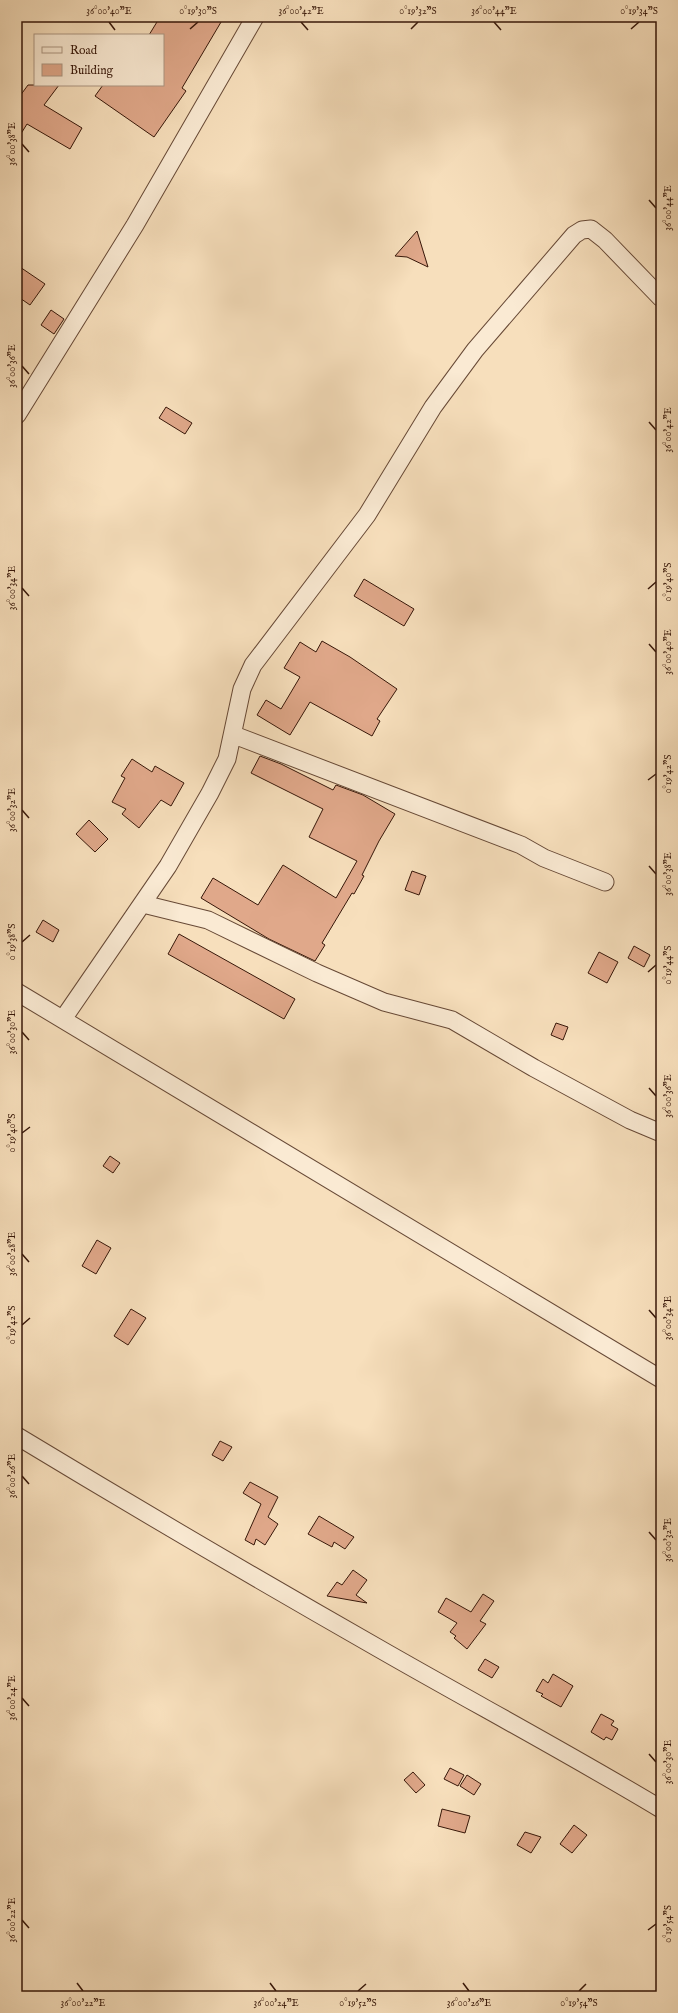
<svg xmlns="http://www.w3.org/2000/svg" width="678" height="2013" font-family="'IM FELL English',serif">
<rect width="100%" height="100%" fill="#f7dfbc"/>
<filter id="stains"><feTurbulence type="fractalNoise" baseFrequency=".005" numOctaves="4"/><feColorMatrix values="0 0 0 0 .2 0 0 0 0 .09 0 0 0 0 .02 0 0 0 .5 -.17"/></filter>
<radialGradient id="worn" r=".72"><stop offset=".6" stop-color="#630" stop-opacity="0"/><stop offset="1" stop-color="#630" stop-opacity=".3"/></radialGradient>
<!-- building -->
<path fill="#e0a88a" stroke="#371709" d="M160 17H224L182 88 186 91 154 137 95 96 103 85H163V35H149Z
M28 85H59L44 105 82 128 70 149 27 124 17 140V100Z
M417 231 428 267 407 257 395 256Z
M17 265 45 284 30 305 17 296Z
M51 310 64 319 54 334 41 325Z
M166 407 192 423 185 434 159 418Z
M364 579 414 609 404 626 354 596Z
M322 641 350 657 397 689 377 719 380 721 372 736 310 702 290 735 257 715 266 700 281 709 300 677 284 668 300 642 316 652Z
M260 756 281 764 333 790 336 785 363 795 395 814 379 841 362 875 364 876 354 894 352 893 322 943 325 945 315 961 269 939 201 898 213 878 258 905 283 865 336 898 357 861 309 837 323 809 251 773Z
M132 759 152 772 155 766 184 783 171 806 161 800 139 828 122 814 126 809 112 802 125 778 121 776Z
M89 820 108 839 95 852 76 834Z
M412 871 426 876 419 895 405 890Z
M43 920 59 930 53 942 36 932Z
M179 934 295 999 284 1019 168 954Z
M634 946 650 955 644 967 628 958Z
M599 952 618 962 607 983 588 973Z
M556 1023 568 1027 563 1040 551 1035Z
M110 1156 120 1163 113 1173 103 1166Z
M97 1240 111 1248 96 1274 82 1266Z
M131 1309 146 1318 128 1345 114 1336Z
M220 1441 232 1447 223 1461 212 1455Z
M250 1482 278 1497 268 1517 278 1524 265 1545 256 1539 254 1545 245 1540 261 1504 243 1493Z
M319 1516 354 1537 345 1549 334 1542 332 1547 308 1534Z
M353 1570 367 1580 356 1595 367 1603 327 1596 337 1582 342 1585Z
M483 1594 494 1601 480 1621 486 1624 467 1649 454 1638 456 1636 450 1632 457 1623 438 1612 446 1598 471 1612Z
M485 1659 499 1667 492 1678 478 1670Z
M553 1674 573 1686 561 1707 541 1696 543 1694 536 1691 543 1679 548 1683Z
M601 1714 614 1721 611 1725 618 1729 612 1740 606 1737 604 1740 591 1732Z
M450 1768 464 1775 458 1786 444 1779Z
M413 1772 425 1785 416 1793 404 1780Z
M467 1775 481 1784 474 1795 460 1786Z
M442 1809 470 1816 465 1833 438 1826Z
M574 1825 587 1835 572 1853 560 1844Z
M525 1832 541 1837 531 1853 517 1845Z"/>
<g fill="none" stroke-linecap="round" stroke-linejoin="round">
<defs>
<path id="minor" d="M17 415 135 225 255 17
M234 735 521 845 544 858 605 882
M143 904 208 920 317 973 384 1002 452 1020 534 1068 630 1120 661 1133
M17 992 661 1379
M63 1019 168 866 210 793 227 759 242 689 253 665 367 515 433 407 475 350 574 235 582 230 591 229 605 240 661 298
M17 1436C136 1508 257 1579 378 1648 472 1702 568 1753 661 1809"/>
</defs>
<!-- minor casing -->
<use href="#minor" stroke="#674936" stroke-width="19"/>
<!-- minor -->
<use href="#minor" stroke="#faead3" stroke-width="17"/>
</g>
<!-- ticks -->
<path fill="none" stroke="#371709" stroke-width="1.5" d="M109 22 115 30M301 22 308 30M494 22 501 30M190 29 198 22M411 29 418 22M631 29 639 22M22 144 29 152M649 200 656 208M22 366 29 374M649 422 656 430M22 588 29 596M648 589 656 582M649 644 656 652M648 780 656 774M22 810 29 818M649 866 656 874M22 942 30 935M648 972 656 965M22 1032 29 1040M649 1088 656 1096M22 1133 30 1127M22 1254 29 1262M649 1310 656 1318M22 1325 30 1318M22 1476 29 1484M649 1532 656 1540M22 1698 29 1706M649 1754 656 1762M22 1920 29 1928M648 1930 656 1924M77 1983 83 1991M270 1983 276 1991M463 1983 469 1991M358 1991 366 1984M579 1991 586 1984"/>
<!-- margin -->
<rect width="678" height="2013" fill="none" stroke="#f7dfbc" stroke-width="44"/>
<!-- legend -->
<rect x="34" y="34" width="130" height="52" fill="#faead3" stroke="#ac9682"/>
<rect x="42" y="47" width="20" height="6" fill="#faead3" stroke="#ac9682"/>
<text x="70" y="54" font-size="12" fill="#371709">Road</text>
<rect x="42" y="64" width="20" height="12" fill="#e0a88a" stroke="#ac9682"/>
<text x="70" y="74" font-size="12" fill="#371709">Building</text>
<rect x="22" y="22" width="634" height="1969" fill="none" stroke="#371709" stroke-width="1.5"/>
<g font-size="10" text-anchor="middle" fill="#371709">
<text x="109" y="14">36°00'40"E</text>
<text x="198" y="14">0°19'30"S</text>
<text x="301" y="14">36°00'42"E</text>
<text x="418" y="14">0°19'32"S</text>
<text x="494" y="14">36°00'44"E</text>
<text x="639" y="14">0°19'34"S</text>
<text transform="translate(11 144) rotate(-90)" y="4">36°00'38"E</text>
<text transform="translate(667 208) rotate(-90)" y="4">36°00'44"E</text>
<text transform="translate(11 366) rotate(-90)" y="4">36°00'36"E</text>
<text transform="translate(667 430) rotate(-90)" y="4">36°00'42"E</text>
<text transform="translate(667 582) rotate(-90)" y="4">0°19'40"S</text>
<text transform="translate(11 588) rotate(-90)" y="4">36°00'34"E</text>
<text transform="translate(667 652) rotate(-90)" y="4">36°00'40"E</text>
<text transform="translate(667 774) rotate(-90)" y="4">0°19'42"S</text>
<text transform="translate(11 810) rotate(-90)" y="4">36°00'32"E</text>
<text transform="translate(667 874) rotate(-90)" y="4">36°00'38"E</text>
<text transform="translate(11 942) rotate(-90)" y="4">0°19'38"S</text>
<text transform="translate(667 965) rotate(-90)" y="4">0°19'44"S</text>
<text transform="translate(11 1032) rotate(-90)" y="4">36°00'30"E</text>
<text transform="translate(667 1096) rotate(-90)" y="4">36°00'36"E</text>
<text transform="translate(11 1133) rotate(-90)" y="4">0°19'40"S</text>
<text transform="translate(11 1254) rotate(-90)" y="4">36°00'28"E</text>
<text transform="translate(667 1318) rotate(-90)" y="4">36°00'34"E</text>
<text transform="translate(11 1325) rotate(-90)" y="4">0°19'42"S</text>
<text transform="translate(11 1476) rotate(-90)" y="4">36°00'26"E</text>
<text transform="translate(667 1540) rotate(-90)" y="4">36°00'32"E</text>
<text transform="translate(11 1698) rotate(-90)" y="4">36°00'24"E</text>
<text transform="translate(667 1762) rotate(-90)" y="4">36°00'30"E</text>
<text transform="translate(11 1920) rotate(-90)" y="4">36°00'22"E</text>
<text transform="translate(667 1924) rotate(-90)" y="4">0°19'54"S</text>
<text x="83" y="2006">36°00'22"E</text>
<text x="276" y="2006">36°00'24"E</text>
<text x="358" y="2006">0°19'52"S</text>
<text x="469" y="2006">36°00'26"E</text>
<text x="579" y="2006">0°19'54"S</text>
</g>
<rect width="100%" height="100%" filter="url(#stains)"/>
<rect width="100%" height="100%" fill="url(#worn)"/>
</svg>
